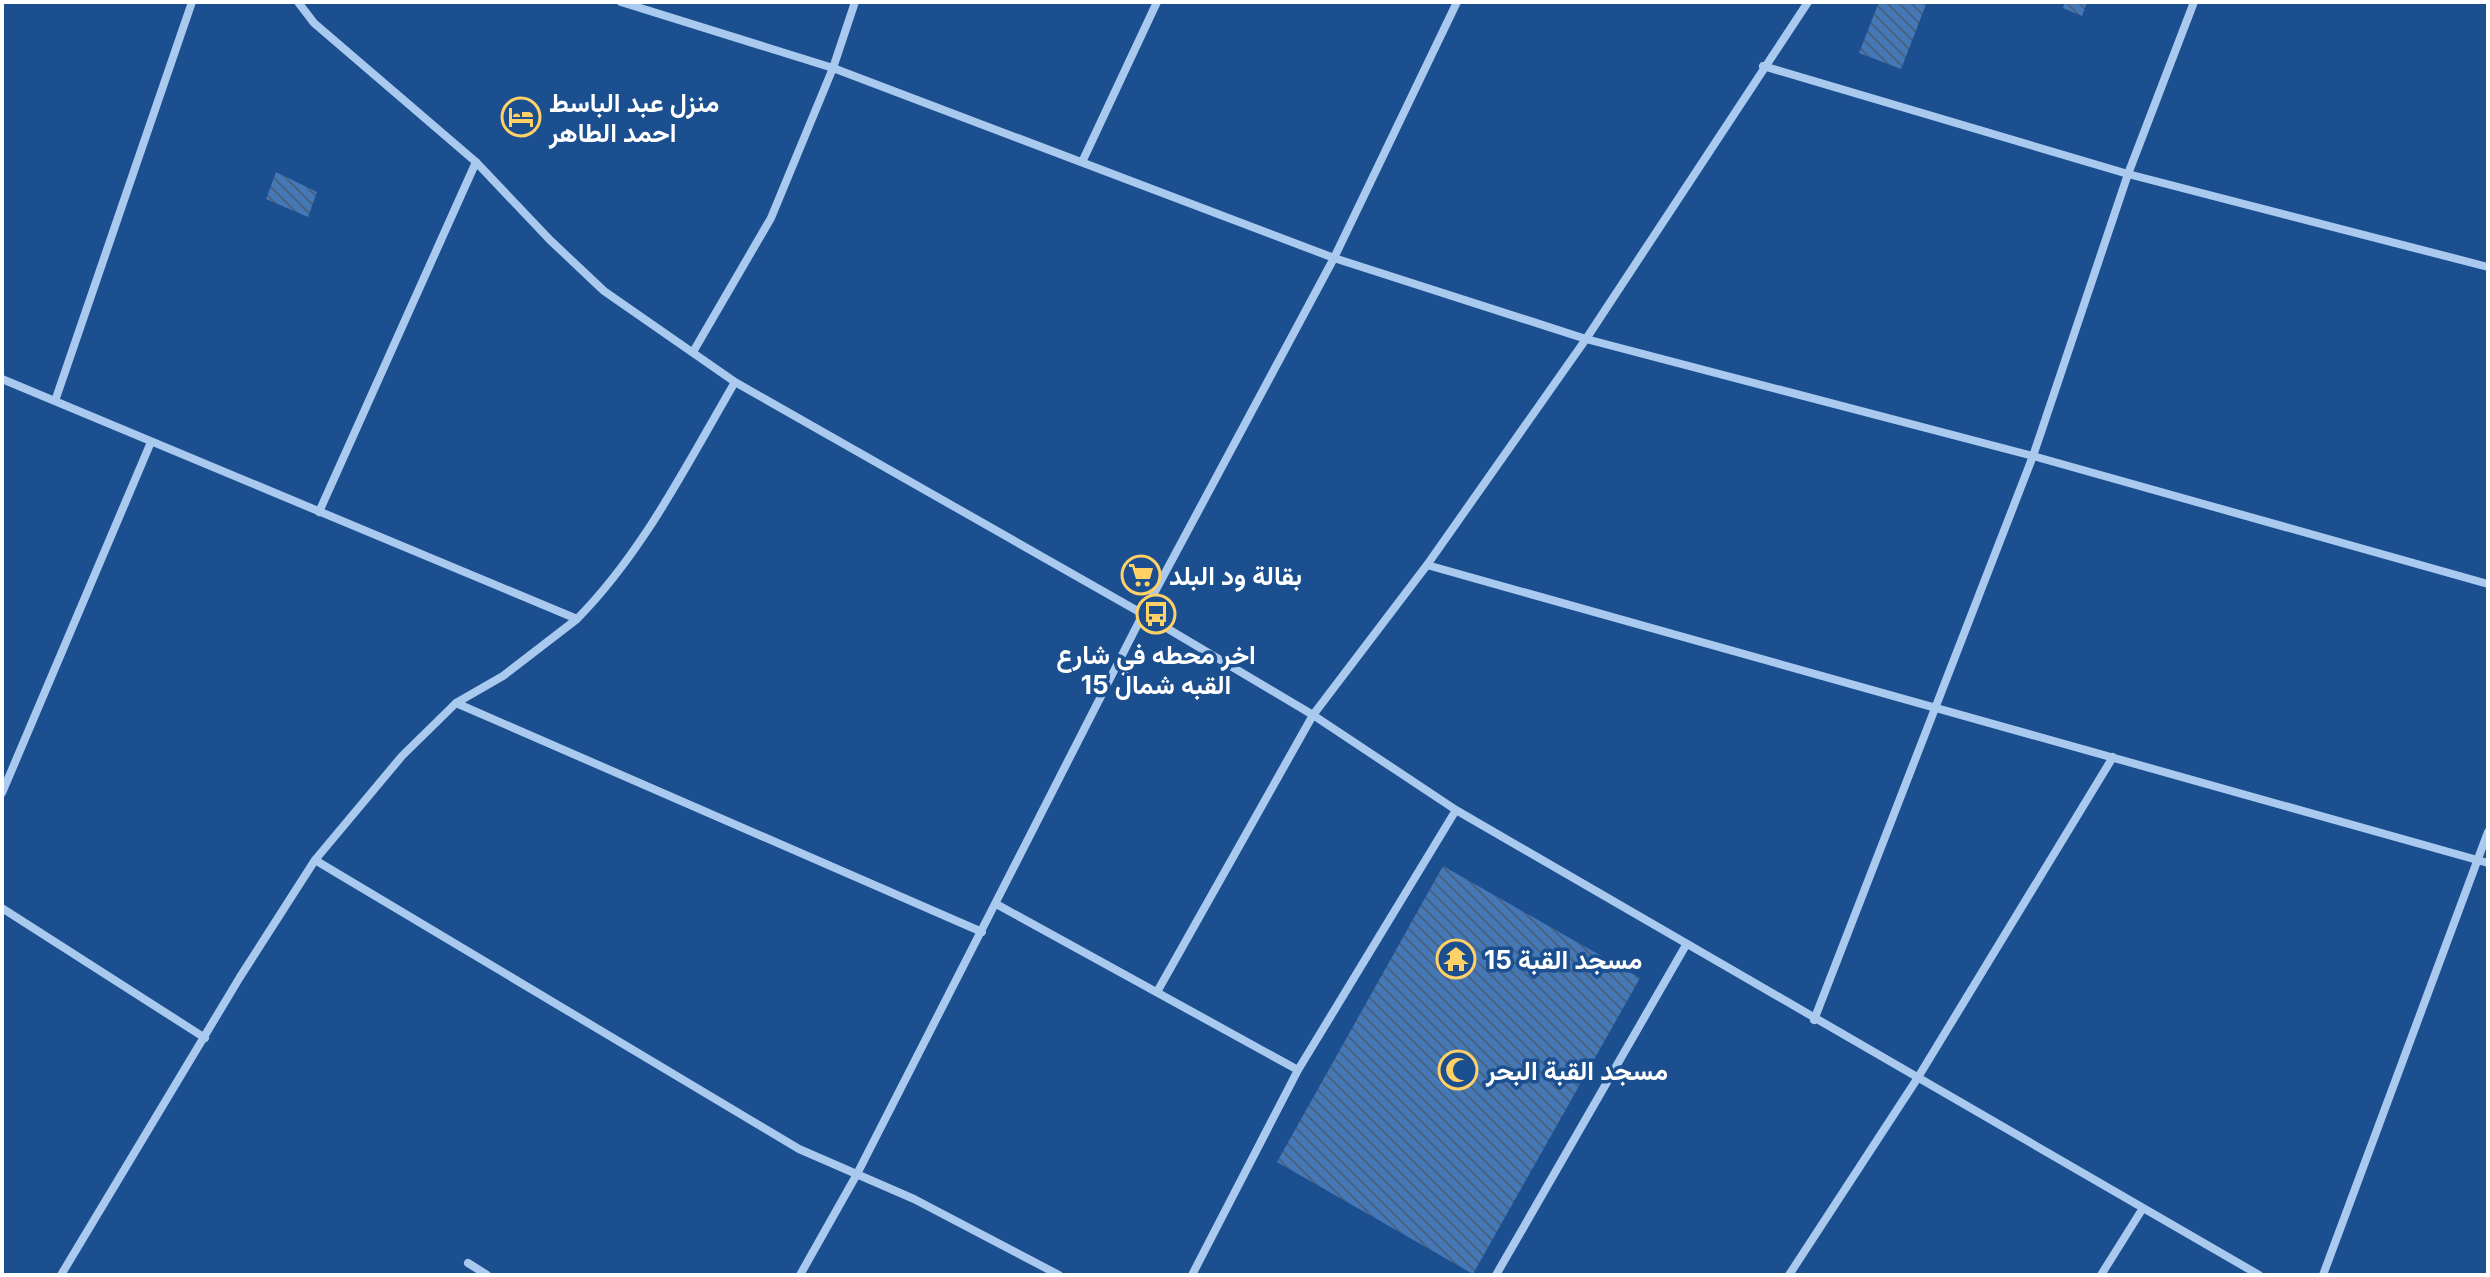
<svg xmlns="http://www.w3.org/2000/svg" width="2490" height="1277" font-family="Inter,Vazirmatn,sans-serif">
<defs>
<pattern id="building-back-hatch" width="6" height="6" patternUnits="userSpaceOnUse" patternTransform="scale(2)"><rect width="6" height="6" fill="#4478b7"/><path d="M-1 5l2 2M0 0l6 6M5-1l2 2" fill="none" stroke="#486282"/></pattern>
</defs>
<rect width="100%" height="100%" fill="#1b4f8f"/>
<!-- building -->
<path fill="url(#building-back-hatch)" d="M1879 2H1927L1901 69 1859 53Z
M2065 2H2087L2082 16 2063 8Z
M276 172 317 192 308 217 266 199Z
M1443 866 1640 978 1473 1274 1277 1162Z"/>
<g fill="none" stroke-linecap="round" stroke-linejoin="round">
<!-- street -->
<path stroke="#a9c9ee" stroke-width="8" d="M298 2 314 23 476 162 550 240 604 291 735 382 1143 614 1313 715 1456 810 2259 1275
M621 2 833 68 1334 258 1586 339 2033 456 2488 584
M1763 66 2128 174 2488 267
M1083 160 1157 2
M693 352 771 218 833 68 855 2
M2 379 577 619C644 551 687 464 735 382
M55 401 192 2
M319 512 476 162
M1427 565 2488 863
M456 703 982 932
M2 793 151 442
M315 860 799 1149 914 1199 1059 1275
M998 905 1298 1070
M2 908 205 1038
M1157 992 1313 715 1427 565 1586 339 1808 2
M1814 1020 2033 456 2128 174 2194 2
M468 1263 487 1275
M61 1275 240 977 315 860 402 756 456 703 503 676 577 619
M800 1275 857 1174 1143 614 1334 258 1457 2
M1192 1275 1298 1070 1456 810
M1496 1275 1686 945
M1789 1275 1917 1079 2113 757
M2101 1275 2143 1208
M2323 1275 2488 832"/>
</g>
<!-- icons -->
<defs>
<symbol id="hotel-ring" viewBox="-11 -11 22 22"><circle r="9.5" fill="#1b4f8f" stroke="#ffd166" stroke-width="1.5"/><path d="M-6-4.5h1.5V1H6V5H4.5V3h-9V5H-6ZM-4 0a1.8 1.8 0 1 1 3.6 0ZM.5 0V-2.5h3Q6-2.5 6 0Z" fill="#ffd166"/></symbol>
<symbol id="supermarket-ring" viewBox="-11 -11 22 22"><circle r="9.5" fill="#1b4f8f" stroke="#ffd166" stroke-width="1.5"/><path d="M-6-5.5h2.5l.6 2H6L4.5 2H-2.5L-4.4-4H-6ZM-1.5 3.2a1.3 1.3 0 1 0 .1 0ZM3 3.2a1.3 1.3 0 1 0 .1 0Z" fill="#ffd166"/></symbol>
<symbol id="bus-ring" viewBox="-11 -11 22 22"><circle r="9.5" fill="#1b4f8f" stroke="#ffd166" stroke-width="1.5"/><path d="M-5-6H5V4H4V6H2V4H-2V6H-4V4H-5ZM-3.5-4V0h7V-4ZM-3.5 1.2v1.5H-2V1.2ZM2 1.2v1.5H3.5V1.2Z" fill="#ffd166"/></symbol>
<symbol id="temple-ring" viewBox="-11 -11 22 22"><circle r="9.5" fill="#1b4f8f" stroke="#ffd166" stroke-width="1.5"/><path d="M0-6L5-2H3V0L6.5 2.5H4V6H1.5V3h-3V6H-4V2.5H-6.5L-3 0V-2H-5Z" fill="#ffd166"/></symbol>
<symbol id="mosque-ring" viewBox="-11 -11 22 22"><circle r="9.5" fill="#1b4f8f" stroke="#ffd166" stroke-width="1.5"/><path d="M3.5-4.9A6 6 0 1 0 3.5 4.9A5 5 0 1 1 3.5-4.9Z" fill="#ffd166"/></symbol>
</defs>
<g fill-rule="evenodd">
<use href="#hotel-ring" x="499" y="95" width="44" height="44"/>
<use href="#supermarket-ring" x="1119" y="553" width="44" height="44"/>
<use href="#bus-ring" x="1134" y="592" width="44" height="44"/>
<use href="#temple-ring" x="1434" y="937" width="44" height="44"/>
<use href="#mosque-ring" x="1436" y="1048" width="44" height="44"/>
</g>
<g text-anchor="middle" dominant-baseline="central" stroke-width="7" stroke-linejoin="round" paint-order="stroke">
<!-- poi labels -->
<g font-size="26" font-weight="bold" fill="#fff" stroke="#1b4f8f" text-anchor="start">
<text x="549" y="102">منزل عبد الباسط<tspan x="549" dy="30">احمد الطاهر</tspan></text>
<text x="1169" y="575">بقالة ود البلد</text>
<text x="1156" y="654" text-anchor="middle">اخر محطه في شارع<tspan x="1156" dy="30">15 القبه شمال</tspan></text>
<text x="1484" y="959">مسجد القبة 15</text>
<text x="1486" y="1070">مسجد القبة البحر</text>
</g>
</g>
<!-- border -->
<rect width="2490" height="1277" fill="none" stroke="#ffffff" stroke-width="8"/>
</svg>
